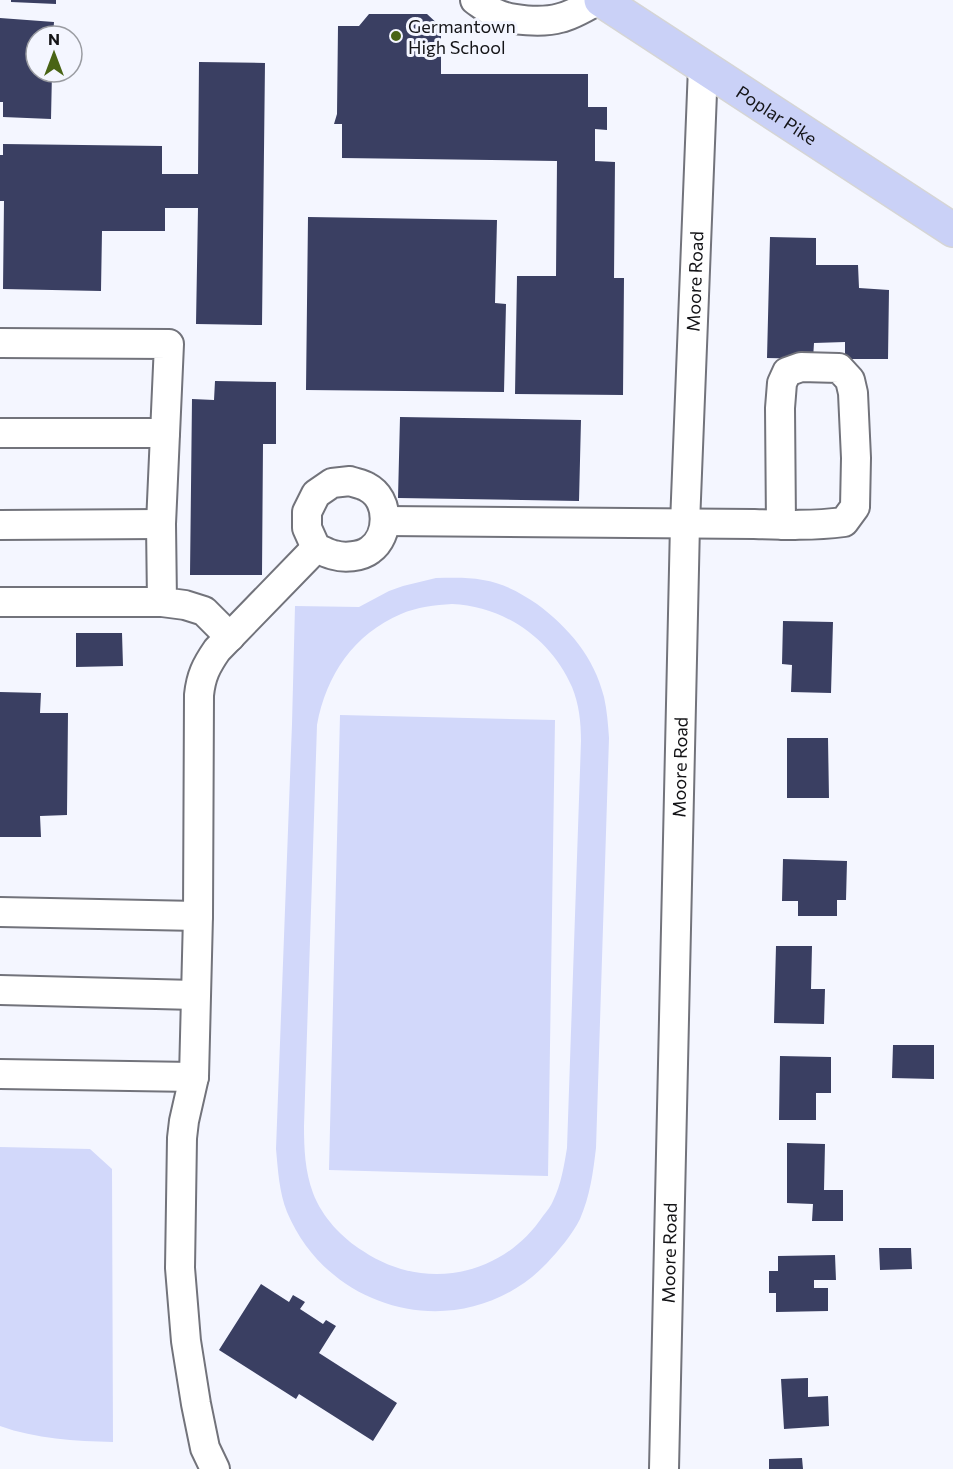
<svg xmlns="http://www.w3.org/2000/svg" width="953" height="1469" font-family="Commissioner,sans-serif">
<rect width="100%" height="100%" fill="#f4f6ff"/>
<!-- green -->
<path fill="#d2d8fa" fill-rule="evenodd" d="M436 578C452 578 467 577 483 580 503 583 521 593 537 604 569 628 594 657 604 697 607 710 608 724 609 738L596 1148C593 1173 590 1196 580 1219 572 1235 559 1250 547 1263 468 1346 331 1317 287 1212 279 1192 278 1170 276 1149L292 724 295 606 359 607 389 591 403 586ZM452 604C504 606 551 639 572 687 579 704 581 722 581 741L567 1148C564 1166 561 1185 553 1201 551 1206 547 1211 543 1216 502 1277 424 1292 363 1251 342 1238 322 1217 313 1193 305 1171 304 1149 304 1126L317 725C326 675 354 634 401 614 417 607 435 605 452 604Z
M340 715 555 720 548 1176 329 1170Z
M0 1147 90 1149 112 1169 113 1442C75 1441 36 1439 0 1426Z"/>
<!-- building -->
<path fill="#3a3f62" d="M11 0H56V4L11 2Z
M369 14H427L441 27V74H588V107H607V130L595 129V161L615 162 614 278H624L623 395 515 394 517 276H556L557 161 342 158V124H334L337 114 338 26H359Z
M0 18 54 22 53 36H36V72H52L51 119 3 117V102H0Z
M199 62 265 63 262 325 196 324 198 208H165V231H102L101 291 3 289 4 201H0V155H3V144L162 146V174H198Z
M308 217 497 220 495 303 506 304 504 392 306 390Z
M770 237 816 238V265H858L859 288 889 290 888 359H845V342L814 343 813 359 767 358Z
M215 381 276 382V444H263L262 575H190L192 399 214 400Z
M400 417 581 420 579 501 398 498Z
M783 621 833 622 831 693 791 692 792 665 782 664Z
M76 633H122L123 666 76 667Z
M0 692 41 693 40 713H68L67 815 40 816 41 837H0Z
M787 738H828L829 798H787Z
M783 859 847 861 846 900H837V916H798V901H782Z
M776 946H812L811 989H825L824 1024 774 1023Z
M893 1045H934V1079L892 1078Z
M780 1056 831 1057V1093H816V1120H779Z
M787 1143 825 1144 824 1190H843V1221H812L813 1204 787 1203Z
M879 1248H911L912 1269 880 1270Z
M835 1255 836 1280H814V1288H828V1311L776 1312V1293H769V1271H778V1256Z
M261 1284 289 1302 293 1295 305 1302 300 1309 323 1324 326 1320 336 1326 319 1353 397 1403 373 1441 299 1394 296 1399 219 1350Z
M808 1378V1397L828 1396 829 1426 784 1429 781 1379Z
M802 1458 803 1469H769V1459Z"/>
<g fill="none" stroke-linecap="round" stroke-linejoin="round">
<defs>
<g id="minor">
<path d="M475 0C481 4 488 10 495 13 511 21 543 23 560 18 573 15 586 7 598 0"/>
<path d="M0 343 169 344 161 524 162 602 185 605 204 611 230 637"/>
<path d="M0 433H165"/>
<path d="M350 481C355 483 362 484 367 487 390 499 390 536 370 550 361 557 344 558 334 555 328 554 322 550 316 548L307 528V512L316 494 332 483Z"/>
<path d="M385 521 753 524C784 525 813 526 844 522L855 507 856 458 853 393 850 380 839 368 801 367 787 372 782 383 780 408 781 525"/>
<path d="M0 525 161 524"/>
<path d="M0 602H162"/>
<path d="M0 912 198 916"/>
<path d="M0 990 195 995"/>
<path d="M0 1074 194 1077"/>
<path d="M215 1469 205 1448 196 1404 186 1341 180 1268 182 1138 184 1121 194 1077 198 916 199 695C201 676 206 666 217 650L316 548"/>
<path id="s1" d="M664 1469 685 524 703 67"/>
</g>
<g id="major">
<path id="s2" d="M601 0 953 230"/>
</g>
</defs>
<!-- minor casing -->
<use href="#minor" stroke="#72737b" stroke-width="32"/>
<!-- major casing -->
<use href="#major" stroke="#d5d5d5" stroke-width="36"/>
<!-- minor -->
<use href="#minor" stroke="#fff" stroke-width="28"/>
<!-- major -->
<use href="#major" stroke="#cad1f7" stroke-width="33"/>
</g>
<!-- markers -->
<circle fill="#496415" stroke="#f4f6ff" stroke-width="2" cx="396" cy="36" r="6"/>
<g text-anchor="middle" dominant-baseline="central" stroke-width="6" stroke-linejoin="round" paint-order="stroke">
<!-- poi labels -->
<g font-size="18" fill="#141417" stroke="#f4f6ff" text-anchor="start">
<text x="408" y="26">Germantown<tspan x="408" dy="21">High School</tspan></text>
</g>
<!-- street labels -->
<g font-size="18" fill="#141417" stroke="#f4f6ff">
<text stroke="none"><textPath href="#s2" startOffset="210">Poplar Pike</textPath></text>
<text stroke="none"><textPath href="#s1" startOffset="1188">Moore Road</textPath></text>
<text stroke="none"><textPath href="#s1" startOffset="702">Moore Road</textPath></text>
<text stroke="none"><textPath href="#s1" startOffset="216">Moore Road</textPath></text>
</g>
</g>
<!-- north arrow -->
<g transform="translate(54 54)"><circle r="28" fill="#f4f6ff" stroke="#9a9ca2" stroke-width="1.5"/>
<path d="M0-4.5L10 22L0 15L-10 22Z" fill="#496415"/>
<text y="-9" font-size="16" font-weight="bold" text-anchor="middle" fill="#141417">N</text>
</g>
</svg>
